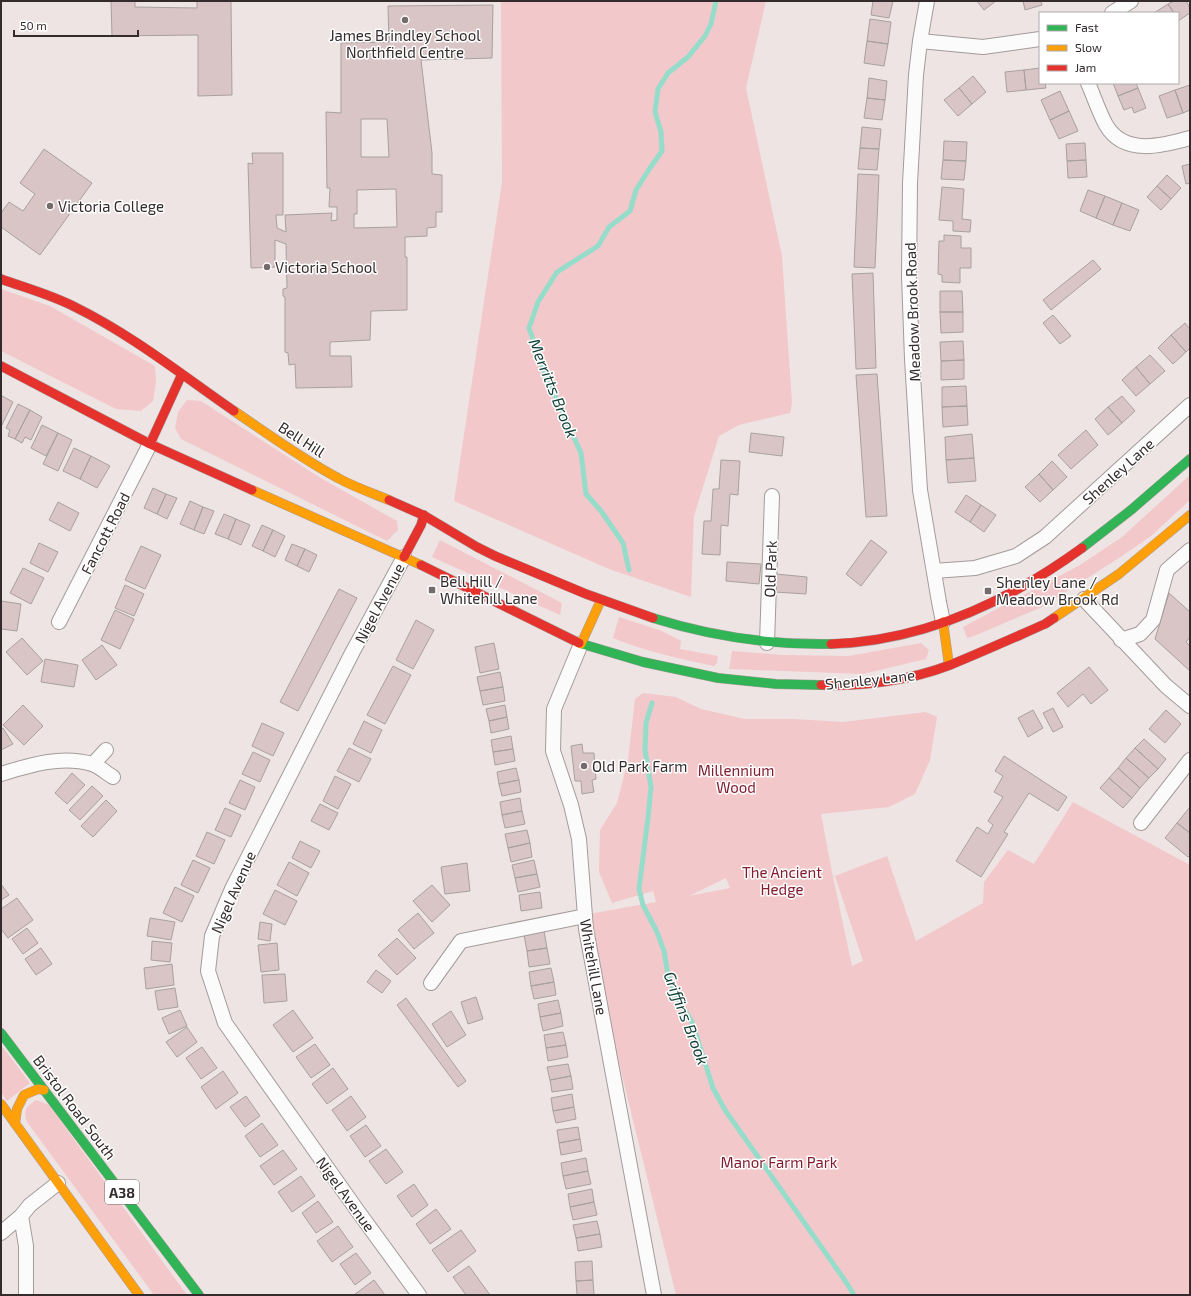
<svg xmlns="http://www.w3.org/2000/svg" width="1191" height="1296" font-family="'Exo 2',sans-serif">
<rect width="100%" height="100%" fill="#eee4e4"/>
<!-- green -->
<path fill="#f3c8ca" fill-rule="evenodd" d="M501 1H766L746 88 782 256 792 403 790 413 739 425 719 436 694 516 691 597 609 569 454 501 502 182Z
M1 289 50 306 155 366 156 382 153 401 141 411 116 409 1 351Z
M187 400 201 401 319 477 397 521 398 530 387 541 181 439 175 428 178 412Z
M1190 475V500L1151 536 1119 558 1042 607 974 636 967 638 963 627 1080 565 1122 537Z
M440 540 562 603 560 615 432 557Z
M619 617 662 631 681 641 680 649 718 656 717 663 714 666C680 659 645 651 613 638Z
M921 643 929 650 926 659 863 674 729 669 732 651 783 655 849 656Z
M643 693 676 697 701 709 745 719H794L843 722 926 712 937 717 930 760 915 794 889 807 821 814 833 877 852 966 863 961 835 876 887 856 916 941 983 903 984 882 1008 850 1034 864 1073 802 1190 865V1295H676L586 929 589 914 656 902 653 891 612 903 599 872 600 830 617 803 628 760 635 699ZM726 878 730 888 689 896Z
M1 1045 30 1083 7 1101 1 1092Z
M36 1100 49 1105 187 1295H154L27 1122C23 1110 26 1107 36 1100Z"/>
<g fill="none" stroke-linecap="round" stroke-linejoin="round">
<!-- stream -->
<path stroke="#96dcca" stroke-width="5" d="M629 570 623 543 601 511 586 494 581 453 544 371 529 328 538 302 557 272 598 246 609 227 630 211 636 190 650 168 662 151 661 132 655 112 658 89 668 73 688 57 705 36 711 24 716 1
M652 703 646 723 645 750 651 787 648 818 639 889 643 905 657 932 664 951 668 975 676 996 692 1022 713 1088 725 1110 846 1282 854 1295"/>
</g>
<!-- building -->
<path fill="#dac5c6" stroke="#a8a0a0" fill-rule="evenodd" d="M111 1H135V7L197 8V1H231L232 95 198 96V35L112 36Z
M873 1H893L889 18 871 15Z
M977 1H996L984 10Z
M1023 1H1041L1042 5 1025 10Z
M1174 1H1186L1190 8V13L1178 21V13H1174L1168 4Z
M1168 4 1174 13H1154Z
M493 5 492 58 421 60 432 153V174L442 175V212H436V227L427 228V236L405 237V257H407V310L371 311 370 340 330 342V356H351L352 387 296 388 295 364 289 365 288 353 285 352V297L283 296V289L287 288 286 244 275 240V267L251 268 248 163 253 164 252 153H283V215H276L277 228 286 232 285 215 332 213 331 221 337 220V207H329L330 188H327L326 112 341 113V43L389 42 388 6ZM361 119H387L389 157H361ZM396 189 397 227 354 228V214H357V190Z
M870 19 891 22 888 44 867 41Z
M867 41 888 44 884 66 864 63Z
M1040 68V83H1045L1046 88 1026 90 1024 70Z
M1024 70 1026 90 1007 92 1005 72Z
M973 76 986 92 972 104 959 88Z
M869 78 887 81 885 100 867 98Z
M1113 83H1136L1138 88 1118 96Z
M1190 85V110L1183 113 1175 90Z
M959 88 972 104 958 116 944 100Z
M1138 88 1146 108 1134 113 1132 107 1124 110 1118 96Z
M1175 90 1183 113 1167 118 1159 96Z
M1060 91 1069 111 1050 120 1041 100Z
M867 98 885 100 882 120 864 118Z
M1069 111 1078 131 1059 139 1050 120Z
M862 127 881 129 879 149 860 148Z
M944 141 967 142 966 161 943 160Z
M1085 143 1086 160 1067 161 1066 144Z
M860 148 879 149 877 170 858 169Z
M44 149 92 183 40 255 1 227V213L9 202 23 211 35 194 20 183Z
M943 160 966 161 964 180 941 179Z
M1086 160 1087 177 1068 178 1067 161Z
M1190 164V183L1186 184 1182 166Z
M858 174 879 175 875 268 854 267Z
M1167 175 1181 188 1171 199 1157 186Z
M1157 186 1171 199 1161 210 1147 197Z
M942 187 964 189 962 219 971 220 970 232 953 231V221L939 220Z
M1088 190 1105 196 1096 218 1080 211Z
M1105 196 1122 203 1113 225 1096 218Z
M1122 203 1139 210 1130 231 1113 225Z
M944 235 961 236V248H971V268H960V283L942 282V275L938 274 939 241H944Z
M1093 260 1101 269 1051 310 1043 300Z
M873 273 876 368 856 369 852 274Z
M940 291H962L963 312H940Z
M940 312H963V332L941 333Z
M1053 315 1071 336 1060 344 1043 323Z
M1185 323 1190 329V348L1186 352 1171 335Z
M1171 335 1186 352 1173 364 1158 348Z
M963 341 964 360 941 361 940 342Z
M1150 355 1165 371 1150 384 1136 367Z
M964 360V379L941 380V361Z
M1136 367 1150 384 1136 396 1122 380Z
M877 374 887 516 866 517 856 375Z
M966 386 967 406 942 407V387Z
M2 396 13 402 1 427V397Z
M1122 396 1135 411 1122 423 1108 407Z
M18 404 30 410 15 439 8 436 10 430 6 428Z
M967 406 968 425 943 427 942 407Z
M1108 407 1122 423 1108 435 1095 419Z
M30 410 42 417 31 440 25 437 22 443 15 439Z
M42 425 58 433 46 456 31 448Z
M1086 430 1098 445 1071 469 1058 455Z
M58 433 72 440 58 471 43 464Z
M751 433 784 437 782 456 749 452Z
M972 434 974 458 946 460 945 437Z
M74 448 91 456 80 479 63 471Z
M91 456 110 466 97 488 80 479Z
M974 458 976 481 948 483 946 460Z
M721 460 740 461 738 495 730 494 728 526 721 525 720 555 702 554 704 521H711L713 489H719Z
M1052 461 1067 477 1053 490 1039 474Z
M1039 474 1053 490 1040 502 1025 487Z
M153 488 166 494 157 514 144 508Z
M166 494 177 498 167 519 157 514Z
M966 495 981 505 970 522 955 512Z
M190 501 203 507 194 530 180 524Z
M58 502 79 513 70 531 49 520Z
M981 505 996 515 984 532 970 522Z
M203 507 214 511 204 534 194 530Z
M224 514 236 519 228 539 215 534Z
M236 519 250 525 241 545 228 539Z
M262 525 273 530 263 551 252 546Z
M273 530 285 536 275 557 263 551Z
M871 540 887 552 861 586 846 574Z
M39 543 58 552 48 572 30 563Z
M292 544 305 549 297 566 285 560Z
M141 546 161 555 145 589 125 580Z
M305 549 317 555 309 572 297 566Z
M727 562 761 564 759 584 726 581Z
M23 568 44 578 31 604 10 593Z
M776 574 807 577 806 594 775 592Z
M125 585 144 594 134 616 115 608Z
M339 589 357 598 298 711 280 702Z
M1169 593 1190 612V637L1186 642 1190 646V671L1155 639Z
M1 601 21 604 17 631 1 629Z
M115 610 134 619 120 649 101 640Z
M416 620 434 630 413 669 396 660Z
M22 638 43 661 27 675 6 652Z
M494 643 499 669 480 673 475 647Z
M102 645 117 665 96 680 82 660Z
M45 659 78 665 74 687 41 682Z
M393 666 411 675 385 724 367 715Z
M1089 667 1108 690 1091 704 1083 694 1068 707 1057 693Z
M500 672 503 687 480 691 477 677Z
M503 687 505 701 483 705 480 691Z
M23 705 43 726 24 745 3 725Z
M505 705 507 717 489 721 486 709Z
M1053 708 1063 727 1053 732 1043 713Z
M1033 710 1043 728 1028 737 1018 718Z
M1166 710 1181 724 1165 743 1149 729Z
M507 717 509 729 491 733 489 721Z
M364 721 382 730 371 753 353 744Z
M262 723 284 733 273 756 252 746Z
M3 728 13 744 1 750V729Z
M511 736 513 749 493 752 491 740Z
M1144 739 1166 759 1158 769 1135 748Z
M582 744 583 753H594L596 779 592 780 594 792 582 794 581 781H575L571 746Z
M349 748 371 759 359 782 337 771Z
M1135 748 1158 769 1149 778 1126 758Z
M513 749 515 761 495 765 493 752Z
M253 752 270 760 260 782 242 774Z
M1004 756 1067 797 1058 811 1029 793 1004 832 1008 834 981 877 956 861 977 827 988 834 993 825 988 821 1003 797 994 792 1003 776 995 771Z
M1126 758 1149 778 1140 788 1118 768Z
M516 768 519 780 499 784 497 772Z
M1118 768 1140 788 1132 798 1109 778Z
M72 773 85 785 67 804 55 793Z
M335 776 351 784 338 809 323 801Z
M1109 778 1132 798 1123 808 1100 788Z
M240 780 255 787 245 810 229 803Z
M519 780 521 792 502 796 499 784Z
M92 786 103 796 80 820 69 810Z
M520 798 522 811 502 815 500 802Z
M106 800 117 811 93 837 81 826Z
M320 804 338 813 329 830 311 821Z
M1190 807V833L1177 823Z
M225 808 241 815 231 837 215 830Z
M522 811 525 824 505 828 502 815Z
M1177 823 1190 833V855L1188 857 1165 838Z
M527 830 530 843 508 848 505 834Z
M207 832 225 840 214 864 196 856Z
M300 841 320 851 311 868 292 858Z
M530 843 532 857 511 862 508 848Z
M193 860 210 868 198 893 181 885Z
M534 860 537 874 515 878 512 865Z
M289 862 309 873 297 896 277 885Z
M467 863 470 891 445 894 441 867Z
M537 874 540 887 518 892 515 878Z
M1 884 9 895 1 900Z
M432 885 450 905 432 922 413 901Z
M175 887 194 896 182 922 163 913Z
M275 890 297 901 285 925 263 914Z
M540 892 542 908 521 911 519 895Z
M17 898 33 920 8 938 1 929V909Z
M418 913 434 933 414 949 398 930Z
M150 918 175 922 171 940 147 936Z
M260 922 272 924 270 941 258 939Z
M27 928 38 943 23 954 12 939Z
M544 931 547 948 527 951 524 935Z
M397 938 416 958 397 975 378 955Z
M152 941 172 943 170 962 151 960Z
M277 943 279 970 261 972 258 945Z
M41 948 52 964 36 975 25 959Z
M547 948 550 964 529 967 527 951Z
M172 964 174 985 146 989 144 968Z
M551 968 554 982 531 986 529 972Z
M376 970 391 981 382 993 367 982Z
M285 974 287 1001 264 1003 262 975Z
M554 982 556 995 534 999 531 986Z
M175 988 178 1007 158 1010 155 991Z
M476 997 483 1019 468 1024 461 1002Z
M406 998 466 1081 458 1087 397 1005Z
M558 1000 561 1013 540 1017 538 1004Z
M180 1010 187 1026 169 1034 162 1018Z
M293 1010 313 1038 293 1052 273 1025Z
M451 1011 466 1035 447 1047 432 1024Z
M561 1013 563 1026 543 1031 540 1017Z
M187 1027 197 1042 177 1057 166 1042Z
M563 1032 566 1045 546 1048 544 1035Z
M315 1044 330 1065 311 1078 296 1057Z
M566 1045 568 1057 548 1061 546 1048Z
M202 1047 217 1068 201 1079 186 1058Z
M568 1064 571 1076 550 1080 547 1067Z
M333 1068 348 1089 327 1104 312 1084Z
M223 1071 238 1093 216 1109 201 1087Z
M571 1076 573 1089 552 1092 550 1080Z
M572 1094 574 1107 553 1111 551 1098Z
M246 1096 260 1116 245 1127 230 1107Z
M351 1096 366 1117 347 1131 332 1110Z
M574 1107 576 1119 556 1123 553 1111Z
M262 1123 278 1145 260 1157 245 1136Z
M366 1125 381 1146 365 1157 350 1136Z
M578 1127 580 1139 559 1143 557 1130Z
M580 1139 582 1151 561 1155 559 1143Z
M386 1149 403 1172 386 1184 369 1161Z
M283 1150 297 1169 274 1185 260 1166Z
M586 1158 588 1171 563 1176 561 1163Z
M588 1171 591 1184 566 1189 563 1176Z
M301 1176 315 1196 292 1212 278 1192Z
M414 1184 428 1205 412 1217 397 1196Z
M592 1189 594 1202 570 1207 568 1194Z
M318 1201 333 1222 316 1233 302 1213Z
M594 1202 597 1215 573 1220 570 1207Z
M436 1209 451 1229 430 1244 416 1224Z
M597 1221 600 1234 576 1238 573 1225Z
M338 1226 353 1247 332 1262 317 1241Z
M461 1230 476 1251 448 1272 432 1250Z
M600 1234 602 1247 578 1251 576 1238Z
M356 1253 371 1273 355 1285 340 1264Z
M592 1261 593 1280 576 1281 575 1262Z
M469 1266 490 1295H466L453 1277Z
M374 1280 385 1295H354Z
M593 1280 594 1295H577L576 1281Z"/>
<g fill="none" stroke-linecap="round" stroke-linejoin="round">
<defs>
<path id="street" d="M927 1 920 41 916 75 910 183 909 276 912 359 920 490 939 602 943 622
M1112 13 1131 1
M920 41 983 47 1040 39
M1088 83C1094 97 1099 112 1106 125 1124 156 1162 146 1190 138
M404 557 352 653 232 889 212 936 208 971 225 1023 357 1210 419 1295
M934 571 975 568 1016 556 1045 537 1190 405
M1084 599 1166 686 1190 706
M59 622 150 444
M1121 640 1140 634 1153 620 1167 570 1190 550
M767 643 772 496
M581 644 554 709 553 751 571 805 579 839 586 929 654 1295
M93 764 106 750
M1 774C30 765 61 755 92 764 99 766 106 773 113 777
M1141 823 1190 760
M431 983 461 941 585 916
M21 1216 26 1246V1295
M1 1233 21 1216 30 1205 58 1183"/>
<path id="fast" d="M1082 548 1131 510 1190 459
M653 618C710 636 771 645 831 644
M579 643 643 662 718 678 776 684 821 685
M1 1033 199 1295"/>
<path id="slow" d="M234 411C268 434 302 459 338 478 354 487 372 493 389 500
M252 490 421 565
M1054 618 1119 574 1190 515
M943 622 949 665
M581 644 601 600
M1 1104 139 1295
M15 1124 17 1109 24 1095 38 1089 44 1090"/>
<path id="jam" d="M1 279C26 288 52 295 75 307 132 335 182 375 234 411
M1 366 150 444 252 490
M150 444 182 374
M389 500 425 516 477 547 495 556 586 594 653 618
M404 557 421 525 424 515
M421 565 579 643
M831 644C923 641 1009 601 1082 548
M821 685C863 687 911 680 950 665 982 652 1013 638 1045 624L1054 618"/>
</defs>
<!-- street casing -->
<use href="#street" stroke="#a39b9b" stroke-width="16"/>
<!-- fast casing -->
<use href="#fast" stroke="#a39b9b" stroke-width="10"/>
<!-- slow casing -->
<use href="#slow" stroke="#a39b9b" stroke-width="10"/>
<!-- jam casing -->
<use href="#jam" stroke="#a39b9b" stroke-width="10"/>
<!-- street -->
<use href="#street" stroke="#fcfbfb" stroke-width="14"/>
<!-- fast -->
<use href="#fast" stroke="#30b455" stroke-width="9"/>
<!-- slow -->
<use href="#slow" stroke="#ff9f0a" stroke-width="9"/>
<!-- jam -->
<use href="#jam" stroke="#e5322d" stroke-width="9"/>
</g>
<!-- markers -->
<g fill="#746c6c" stroke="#fff" stroke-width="1.5">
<circle cx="405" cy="20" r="4"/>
<circle cx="50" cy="206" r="4"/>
<circle cx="267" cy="267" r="4"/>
<rect x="428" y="586" width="8" height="8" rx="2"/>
<rect x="984" y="587" width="8" height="8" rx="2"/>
<circle cx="584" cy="766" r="4"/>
</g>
<g text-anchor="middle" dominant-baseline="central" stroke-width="3" stroke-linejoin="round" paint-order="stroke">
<!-- shield labels -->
<rect fill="#fff" stroke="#706b6b" stroke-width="1" x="105" y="1180" width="34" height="24" rx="3"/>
<g font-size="14" font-weight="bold" fill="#332b2c">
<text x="122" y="1192">A38</text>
</g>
<!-- poi labels -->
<g font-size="15" fill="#332b2c" stroke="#fff" text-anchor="start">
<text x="405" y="35" text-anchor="middle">James Brindley School<tspan x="405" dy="17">Northfield Centre</tspan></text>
<text x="58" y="206">Victoria College</text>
<text x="275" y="267">Victoria School</text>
<text x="440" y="581">Bell Hill /<tspan x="440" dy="17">Whitehill Lane</tspan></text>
<text x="996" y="582">Shenley Lane /<tspan x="996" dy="17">Meadow Brook Rd</tspan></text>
<text x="592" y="766">Old Park Farm</text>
</g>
<!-- street labels -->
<g font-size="15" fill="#332b2c" stroke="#fff">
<text transform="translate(912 312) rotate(-92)">Meadow Brook Road</text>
<text transform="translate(302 439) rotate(33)">Bell Hill</text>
<text transform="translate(1118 471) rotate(-42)">Shenley Lane</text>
<text transform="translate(105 533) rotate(-63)">Fancott Road</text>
<text transform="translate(770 569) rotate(-88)">Old Park</text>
<text transform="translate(379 603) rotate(-62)">Nigel Avenue</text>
<text transform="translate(870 679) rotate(-6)">Shenley Lane</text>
<text transform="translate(233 892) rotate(-66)">Nigel Avenue</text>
<text transform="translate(594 967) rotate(80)">Whitehill Lane</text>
<text transform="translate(75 1107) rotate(53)">Bristol Road South</text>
<text transform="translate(346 1194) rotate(54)">Nigel Avenue</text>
</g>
<!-- park labels -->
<g font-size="15" fill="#811d2f" stroke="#fff">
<text x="736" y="770">Millennium<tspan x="736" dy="17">Wood</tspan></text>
<text x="782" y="872">The Ancient<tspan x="782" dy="17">Hedge</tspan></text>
<text x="779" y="1162">Manor Farm Park</text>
</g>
<!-- water labels -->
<g font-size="16" font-style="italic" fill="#0e3e34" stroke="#fff">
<text transform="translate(554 388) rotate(68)">Merritts Brook</text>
<text transform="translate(687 1018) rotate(69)">Griffins Brook</text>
</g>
</g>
<!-- border -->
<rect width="1191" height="1296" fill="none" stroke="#332b2c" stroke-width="4"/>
<!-- legend -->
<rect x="1039" y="12" width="140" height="72" fill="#ffffff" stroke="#adaaab"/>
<rect x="1047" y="25" width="20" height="6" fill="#30b455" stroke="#adaaab"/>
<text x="1075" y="32" font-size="12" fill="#332b2c">Fast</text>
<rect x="1047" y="45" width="20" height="6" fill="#ff9f0a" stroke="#adaaab"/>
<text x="1075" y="52" font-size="12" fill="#332b2c">Slow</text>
<rect x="1047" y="65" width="20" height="6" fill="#e5322d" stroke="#adaaab"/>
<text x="1075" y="72" font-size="12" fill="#332b2c">Jam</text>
<!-- scale -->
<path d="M14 30v6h124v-6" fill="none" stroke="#332b2c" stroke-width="2"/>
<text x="20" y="30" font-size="12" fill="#332b2c" stroke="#ffffff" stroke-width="3" paint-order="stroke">50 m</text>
</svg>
